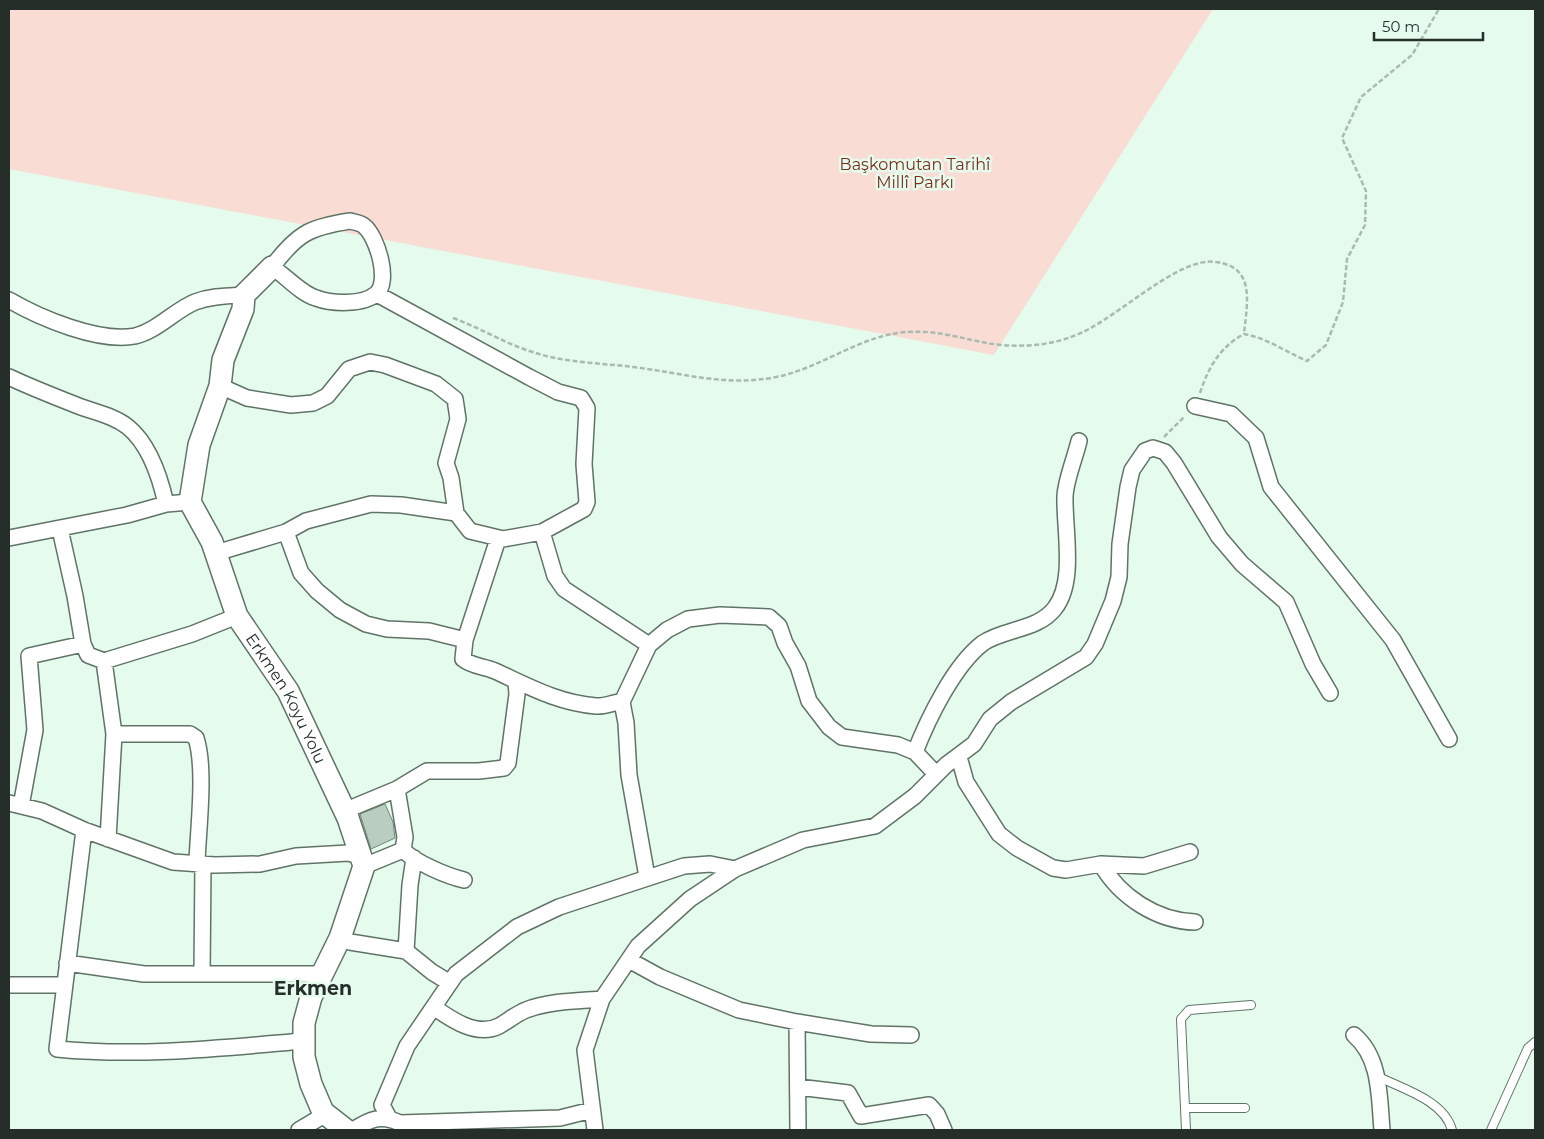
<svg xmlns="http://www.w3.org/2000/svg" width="1544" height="1139" font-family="Montserrat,sans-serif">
<rect width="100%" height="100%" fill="#e5fbed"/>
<!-- green -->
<path fill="#f9ddd5" d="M9 9H1213L994 355 9 169Z"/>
<!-- building -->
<path fill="#b9cec0" stroke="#73867a" d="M385 804 393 822 395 838 371 849 360 814Z"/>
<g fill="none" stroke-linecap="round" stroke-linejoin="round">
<defs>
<path id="lane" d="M1377 1076C1402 1089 1444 1100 1452 1130
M1185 1108H1245
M1186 1130 1181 1019 1189 1010 1251 1005
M1491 1130 1528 1048 1535 1042"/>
<path id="street" d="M350 221C354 222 361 223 364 226 377 236 391 282 376 294 363 305 332 304 316 298 300 293 286 276 272 267 297 234 309 227 350 221Z
M9 300C40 318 99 343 135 336 157 331 175 310 195 302 211 296 227 296 244 295
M9 377C30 387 53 396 76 405 93 412 113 415 128 427 150 445 160 477 166 504
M220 386 247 398 291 405 313 403 327 396 349 369 370 362 385 365 436 384 455 399 458 419 446 463 451 478 456 513 470 531 503 539 542 532 584 509 587 502 584 464 587 408 581 398 558 392 529 377 377 294
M1195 406 1231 414 1256 438 1271 487 1393 640 1449 739
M60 529 75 596 83 644 88 655 104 661 192 634 237 616
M286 532 306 521 371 504 401 505 456 513
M542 532 555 576 564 589 649 645
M9 538 127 515 166 504 190 502
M498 539 465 640 463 659C473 667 484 666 495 671 528 686 558 703 596 706 605 707 613 702 622 702
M216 553 286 532 301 573 317 591 340 610 366 624 387 629 429 631 465 640
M104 661 114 734 108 839
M114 734H190L196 738C206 769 198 829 197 863
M915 752C928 719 954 665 983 643 1003 629 1039 630 1055 608 1076 581 1064 529 1065 496 1066 479 1075 458 1079 441
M959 757 966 782 999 834 1017 848 1053 868 1066 870 1101 864 1144 866 1190 852
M397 789 405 837 403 850
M9 803 42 811 84 830 173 862 215 865 260 864 296 856 348 853 360 856
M21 806 35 730 29 656 83 644
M344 811 397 789 427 771H479L504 768 508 763 517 694 516 682
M84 830 57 1049C139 1057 222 1048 303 1041
M403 850C416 863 447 876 464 880
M1101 864C1120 897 1157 921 1195 922
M364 866 403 850
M647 877 629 775 626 723 622 702 649 645 667 630 688 619 720 615 769 617 779 626 785 643 798 666 809 701 829 727 842 737 898 745 915 752 936 774
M340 938 350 942 406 951 432 972 450 983
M406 951 410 885 414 858
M629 960 660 977 739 1010 797 1022 871 1034 911 1035
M67 963 144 974H322
M202 974 203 864
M9 985H64
M435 1008C452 1020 477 1037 499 1026 508 1021 516 1014 526 1010 549 1001 577 1001 602 999
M797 1022 798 1130
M1354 1035C1381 1058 1379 1097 1382 1130
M798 1087 848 1093 861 1116 929 1105 937 1114 944 1130
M389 1118 382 1105 407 1046 456 974 517 927 559 907 684 866 710 864 735 869
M299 1130 326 1114
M353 1130C370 1119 382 1114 400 1123L560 1118 592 1110
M595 1130 585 1050 602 999 638 946 690 899 735 869 803 840 875 826 915 796 946 765 974 744 990 719 1011 702 1086 657 1095 644 1113 601 1119 577 1120 544 1128 487 1132 470 1145 451 1153 448 1165 452 1174 463 1219 537 1242 564 1286 602 1313 664 1330 693"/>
<g id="secondary">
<path id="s1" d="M272 267 244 295 243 309 223 360 220 386 199 445 190 502 212 542 237 616 288 691 348 818 364 866 340 938 311 997 304 1023V1057L311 1084 323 1112 346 1130"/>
</g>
</defs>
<!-- lane casing -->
<use href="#lane" stroke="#607367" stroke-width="10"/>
<!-- street casing -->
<use href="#street" stroke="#607367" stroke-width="18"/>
<!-- secondary casing -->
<use href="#secondary" stroke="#607367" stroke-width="24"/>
<!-- path -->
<path stroke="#a9bbb0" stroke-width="2.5" stroke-dasharray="5 2.5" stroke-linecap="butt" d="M453 318C481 328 507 345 536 353 567 363 601 363 633 367 683 373 725 387 776 377 822 368 860 335 907 332 934 330 956 337 982 342 1010 348 1044 347 1071 337 1114 323 1176 256 1216 262 1256 267 1247 303 1244 334
M1200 393C1208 368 1220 347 1244 334 1267 338 1286 352 1307 361L1326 345 1343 302 1347 259 1365 225 1366 191 1342 138 1361 97 1412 55 1439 9
M1164 437 1185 416"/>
<!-- lane -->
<use href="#lane" stroke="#fff" stroke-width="8"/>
<!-- street -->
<use href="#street" stroke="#fff" stroke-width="15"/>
<!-- secondary -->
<use href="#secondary" stroke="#fff" stroke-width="21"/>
</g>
<g text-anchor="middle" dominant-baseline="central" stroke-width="5" stroke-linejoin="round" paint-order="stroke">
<!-- park labels -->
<g font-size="16" fill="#7d2c19" stroke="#e5fbed">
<text x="915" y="164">Başkomutan Tarihî<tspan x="915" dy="18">Millî Parkı</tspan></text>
</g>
<!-- street labels -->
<g font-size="16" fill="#262e29" stroke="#e5fbed">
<text stroke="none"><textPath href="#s1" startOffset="475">Erkmen Koyu Yolu</textPath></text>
</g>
<!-- quarter labels -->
<g font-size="19" font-weight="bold" fill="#262e29" stroke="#e5fbed">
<text x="313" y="988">Erkmen</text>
</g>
</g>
<!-- border -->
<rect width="1544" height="1139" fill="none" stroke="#262e29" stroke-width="20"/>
<!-- scale -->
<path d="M1374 32v8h109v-8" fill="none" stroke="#262e29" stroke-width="2.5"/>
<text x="1382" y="32" font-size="15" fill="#262e29" stroke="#e5fbed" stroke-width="4" paint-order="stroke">50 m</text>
</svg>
